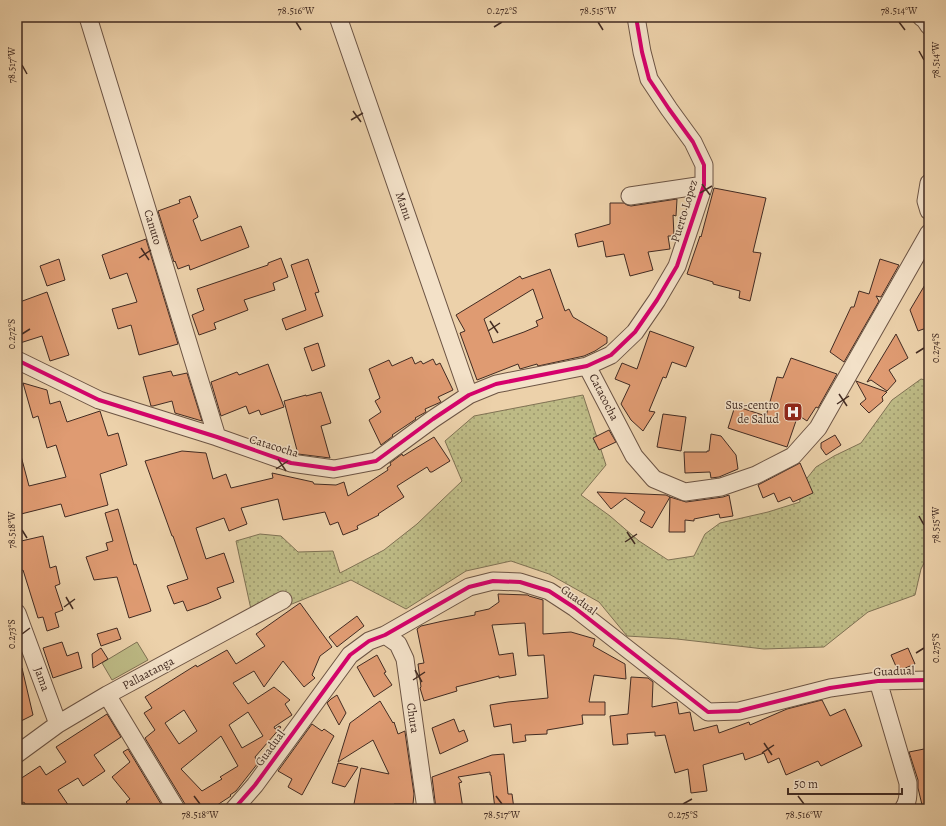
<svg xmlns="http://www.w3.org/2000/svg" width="946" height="826" font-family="Alegreya,serif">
<defs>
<pattern id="grass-dots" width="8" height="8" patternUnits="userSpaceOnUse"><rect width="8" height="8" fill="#bdba85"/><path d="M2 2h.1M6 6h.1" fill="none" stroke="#9b976c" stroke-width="1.8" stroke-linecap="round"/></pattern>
</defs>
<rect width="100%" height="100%" fill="#ecd1aa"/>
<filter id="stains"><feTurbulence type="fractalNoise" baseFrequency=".005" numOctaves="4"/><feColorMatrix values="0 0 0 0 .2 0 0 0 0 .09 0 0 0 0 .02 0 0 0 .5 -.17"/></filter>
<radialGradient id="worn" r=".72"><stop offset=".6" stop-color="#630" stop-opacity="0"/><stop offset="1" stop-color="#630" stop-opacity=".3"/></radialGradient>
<!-- grass -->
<path fill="url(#grass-dots)" stroke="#807254" d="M921 379 929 381V553L921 569 915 595 868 612 824 647 764 649 677 639 627 636 599 602 549 574 511 561 466 571 406 609 351 580 287 606 252 614 236 541 260 534 281 536 298 552 333 551 340 573 384 550 417 524 462 481 445 441 474 416 583 395 606 465 581 495 610 516 639 541 668 560 694 556 705 534 720 523 768 512 800 502 799 488 816 467 834 456 861 443 892 400Z"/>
<!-- pitch -->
<path fill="#bdba85" stroke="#807254" d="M137 642 148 660 112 680 102 663Z"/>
<!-- building -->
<path fill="#df9b72" stroke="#422b22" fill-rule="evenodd" d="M714 188 766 198 753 252 761 253 750 301 739 298 740 291 713 284V282L687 274 700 236 701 237Z
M190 196 198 217 193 220 201 241 241 226 249 247 190 270 189 265 178 269 175 261 174 262 158 211 180 203 179 200Z
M677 199 676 216 673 215 674 236H668L670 249 648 252 653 270 630 276 624 254 606 257 603 241 578 247 575 234 610 224V203H624L627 205 631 206Z
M146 239 178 344 139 355 131 325 118 329 112 309 137 302 127 273 110 279 102 255Z
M281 258 288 277 273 283 275 290 244 300 248 310 214 323 216 329 199 335 192 315 204 310 197 289 268 265V263Z
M59 259 65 280 47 286 40 266Z
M308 259 319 292 315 293 323 316 286 330 282 319 306 310 291 265Z
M880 259 899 265 881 297 876 296 879 301 844 362 830 352 851 307H854L859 291 869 294Z
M550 269 565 311 569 309 573 317 607 337V343L595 351 584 356 538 366 537 364 520 369 518 364 477 380 460 333 465 331 456 315 520 276 522 279ZM533 289 543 318 536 321 538 326 524 332 493 343 484 319Z
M929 278V327L918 331 910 310Z
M47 292 69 355 50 361 42 336 20 343 17 332V303Z
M650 331 694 347 686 367 672 362 666 378 663 377 649 411 655 412 643 431 631 420 621 404 630 385 615 379 622 363 637 369Z
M896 334 908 358 889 370 896 381 887 391 871 380 867 382Z
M318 343 325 366 312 371 304 348Z
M412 357 415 364 421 361 423 364 433 359 436 365 440 363 453 390 438 397 441 402 425 409 426 412 415 418 416 419 392 435 393 436 381 445 369 420 381 412 375 401 380 398 369 369 389 360 392 366Z
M791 358 837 374 818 408 816 407 807 421 798 415 787 447 728 428 735 406 766 416 777 377 783 378Z
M268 364 284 407 261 415 259 410 249 414 246 406 221 416 211 382 237 372 239 375Z
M171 371 173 376 187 373 202 421 175 413 172 401 153 406H151L143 377Z
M856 381 887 392 882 397 883 401 869 413 860 404 866 399Z
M23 383 47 390 50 404 60 401 67 422 100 411 108 436 118 433 127 465 100 474 108 505 65 517 61 504 17 515V456H21L29 486 66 477 56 445 47 448 38 416 33 418Z
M321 392 331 423 321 426 330 458 298 454 284 401 306 395V396Z
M663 414 686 417 681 451 657 447Z
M609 430 616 442 599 450 593 438Z
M711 434 721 436 736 455 738 469 719 477 711 478 710 472 685 473 684 452H707V451H709Z
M835 435 841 445 826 455 821 448V443Z
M434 437 450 461 432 472H430L427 467 397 486 404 497 378 514 379 515 357 526 358 529 343 535 338 522 330 525 325 512 283 520 278 499 241 508 247 524 229 531 224 518 196 528 206 559 224 553 234 582 217 588 221 598 207 604 187 611 183 601 174 604 167 586 188 579 173 536H172L145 461 182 451 206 453 213 479 226 474 231 488 273 478 272 473 313 482 314 484 336 485 344 482 348 496 388 470 387 468 391 465 390 463 402 454 403 456Z
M800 463 813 493 793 502 790 497 778 502 774 493 763 498 758 485Z
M597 492 666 495 670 497 652 528 640 521 645 512 625 498 611 509Z
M729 495 733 516 720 518 719 514 694 519V521L685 520V532H669L670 497 686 502 723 497Z
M118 509 134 565 136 564 151 611 129 618 117 577 94 580 86 557 108 550 106 543 113 541 105 513Z
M43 536 50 568 56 566 60 584 55 586 63 610 55 613 59 627 47 631 43 617 38 618 23 570 19 571 17 564V542Z
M498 594 528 595 529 596 543 600V634L571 632 595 639 593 646 625 664 626 679 594 675 589 702H605V715H582L583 724 547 730V734L525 735 526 741 513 743 511 724 494 727 490 705 508 702 548 698 544 655 528 656 525 623 492 625 499 655 513 653 516 675 499 678V676L456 687 457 691 424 701 420 688 421 687 418 664 424 663 417 629 421 626 443 621 475 615V612L489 609 499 602Z
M300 603 332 647 320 656 312 675 315 678 304 687 283 661 264 687 254 671 233 683 248 704 274 687 290 700 285 704 292 715 274 727 275 729 279 726 281 727 255 757 258 763 236 791 230 795 231 796 211 809H186L185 804 145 738 155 730 144 713 152 708 145 697 196 665 197 667 227 650 236 664 265 646 256 634ZM184 710 197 731 179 744 165 723ZM248 712 263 736 242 748 229 725ZM221 736 238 766 220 777 222 779 202 791 181 769Z
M357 616 364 626 337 647 329 637Z
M117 628 121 639 101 646 97 634Z
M62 642 67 656 78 652 82 668 53 678 43 648Z
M101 648 108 659 93 668 92 654Z
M908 648 915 664 898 671 891 655Z
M377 655 386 672 384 673 392 685 374 697 357 667Z
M17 668H22L33 715 17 723Z
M631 677 648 678 653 682 652 707 677 702 679 714 690 712 694 731 717 725 719 733 749 722 750 725 787 709 822 700 830 716 845 709 862 746 821 766 818 761 786 775 779 758 768 763 764 753 745 760 743 753 703 765 707 791 691 793 688 769 675 773 665 735 655 736V732L627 734 628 744 613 745 610 716 628 714Z
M337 695 346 713 339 725 327 703 331 699Z
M380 701 393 723 394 722 398 734 405 731V732L414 794 413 804H394L393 809H353L361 768 389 774 373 740 338 762 350 723Z
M107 714 121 737 94 755 105 771 83 786 78 778 58 790 71 809H28L24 802 17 806V781L40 766 46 775 66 762 56 747Z
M454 719 459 732 464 730 468 741 440 754 432 728Z
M312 724 322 731 324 729 334 736 302 795 288 787 292 779 278 771Z
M929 748V809H923L918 788V780L909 752Z
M128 749 164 809H132L126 802 130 799 112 777 130 762 123 752Z
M504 754 508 794H512L514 809H495L491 775H490V772L458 777 462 782 459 783 463 809H436L432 777 492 755Z
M338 763 358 767 345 787 332 783Z"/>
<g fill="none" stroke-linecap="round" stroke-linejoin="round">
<defs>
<path id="street" d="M88 17 217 437
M338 17 469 395
M921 17 925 20 929 26
M929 183 926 201 929 211
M630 196 704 185
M17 360 99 400 217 437 291 463 334 469 376 461 433 419 469 395 496 384 587 366 611 355 635 332 657 300 677 266 704 185V165L693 142 669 109 649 79 642 52 636 17
M587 366 634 456 654 479 685 492 721 487 756 475 793 456 818 428 929 233
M17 613 58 724
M385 635 398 644 405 659 426 809
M878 681 908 783C908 793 909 801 903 809
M107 695 176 809
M17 754 58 724 107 695 283 600
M234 809 255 785 350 655 369 641 385 635 469 587 493 581 520 582 549 591 575 608 708 712 739 711 830 688 878 681 929 680"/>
</defs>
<!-- street casing -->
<use href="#street" stroke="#6c5444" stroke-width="19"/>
<!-- street -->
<use href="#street" stroke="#f3e1c8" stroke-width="17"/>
<defs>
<path id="cycleway" d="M17 360 99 400 217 437 291 463 334 469 376 461 433 419 469 395 496 384 587 366 611 355 635 332 657 300 677 266 704 185V165L693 142 669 109 649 79 642 52 636 17
M234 809 255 785 350 655 369 641 385 635 469 587 493 581 520 582 549 591 575 608 708 712 739 711 830 688 878 681 929 680"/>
</defs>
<!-- cycleway casing -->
<use href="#cycleway" stroke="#f3e1c8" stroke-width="6"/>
<!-- cycleway -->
<use href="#cycleway" stroke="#d6006c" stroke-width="4"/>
</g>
<!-- ticks -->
<path fill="none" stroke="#422b22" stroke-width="1.5" d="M296 22 301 30M598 22 603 30M899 22 905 30M494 27 502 22M919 51 924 60M22 65 27 74M353 111 361 122M351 120 363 113M702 184 710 195M700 193 712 186M141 248 149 260M139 258 151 250M490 321 498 333M488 331 500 323M22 334 30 329M916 353 924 348M839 394 847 406M837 404 849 396M278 459 286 471M276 469 288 461M919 516 924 525M22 530 27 538M627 532 635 544M625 542 637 534M66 597 73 609M64 607 75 599M22 634 30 628M916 653 924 648M415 670 422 682M413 680 425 672M764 743 772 755M762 753 774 745M194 796 200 804M496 796 502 804M798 796 804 804M683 804 692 799"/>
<!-- icons -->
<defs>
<symbol id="hospital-square" viewBox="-11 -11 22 22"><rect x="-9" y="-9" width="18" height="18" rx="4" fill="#8f2418" stroke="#f3e1c8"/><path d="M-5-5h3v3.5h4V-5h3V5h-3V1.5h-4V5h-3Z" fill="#fff"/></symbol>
</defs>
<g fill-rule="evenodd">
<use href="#hospital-square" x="782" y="401" width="22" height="22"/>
</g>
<g text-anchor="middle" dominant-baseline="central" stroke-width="3" stroke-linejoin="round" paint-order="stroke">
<!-- street labels -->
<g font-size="12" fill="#422b22" stroke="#f3e1c8">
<text transform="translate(404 206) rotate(71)">Manu</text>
<text transform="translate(684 211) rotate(-73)">Puerto Lopez</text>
<text transform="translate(153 227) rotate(73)">Canuto</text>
<text transform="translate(604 397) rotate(63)">Catacocha</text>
<text transform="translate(274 446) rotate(17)">Catacocha</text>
<text transform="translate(579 600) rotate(36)">Guadual</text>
<text transform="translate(894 671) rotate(-2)">Guadual</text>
<text transform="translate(148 673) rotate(-28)">Pallaatanga</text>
<text transform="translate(42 679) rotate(70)">Jama</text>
<text transform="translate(413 718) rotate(82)">Chura</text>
<text transform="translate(270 748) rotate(-54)">Guadual</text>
</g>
<!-- poi labels -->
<g font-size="12" fill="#422b22" stroke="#f3e1c8" text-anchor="end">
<text x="779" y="405">Sus-centro<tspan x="779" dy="14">de Salud</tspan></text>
</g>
</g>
<!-- margin -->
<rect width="946" height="826" fill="none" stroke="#ecd1aa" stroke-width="44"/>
<!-- scale -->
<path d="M788 788v6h114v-6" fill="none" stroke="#422b22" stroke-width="2"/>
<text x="794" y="788" font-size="12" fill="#422b22" stroke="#f3e1c8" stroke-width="3" paint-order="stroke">50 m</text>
<rect x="22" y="22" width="902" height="782" fill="none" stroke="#422b22" stroke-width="1.5"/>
<g font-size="10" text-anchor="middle" fill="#422b22">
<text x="296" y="14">78.516°W</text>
<text x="502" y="14">0.272°S</text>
<text x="598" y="14">78.515°W</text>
<text x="899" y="14">78.514°W</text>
<text transform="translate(935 60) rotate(-90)" y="4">78.514°W</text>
<text transform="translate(11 65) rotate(-90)" y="4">78.517°W</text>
<text transform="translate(11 334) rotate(-90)" y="4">0.272°S</text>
<text transform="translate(935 348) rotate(-90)" y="4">0.274°S</text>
<text transform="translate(935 525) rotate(-90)" y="4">78.515°W</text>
<text transform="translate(11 530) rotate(-90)" y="4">78.518°W</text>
<text transform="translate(11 634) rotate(-90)" y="4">0.273°S</text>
<text transform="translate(935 648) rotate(-90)" y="4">0.275°S</text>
<text x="200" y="818">78.518°W</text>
<text x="502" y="818">78.517°W</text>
<text x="683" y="818">0.275°S</text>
<text x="804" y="818">78.516°W</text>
</g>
<rect width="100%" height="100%" filter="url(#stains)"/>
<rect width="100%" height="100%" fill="url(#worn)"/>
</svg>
